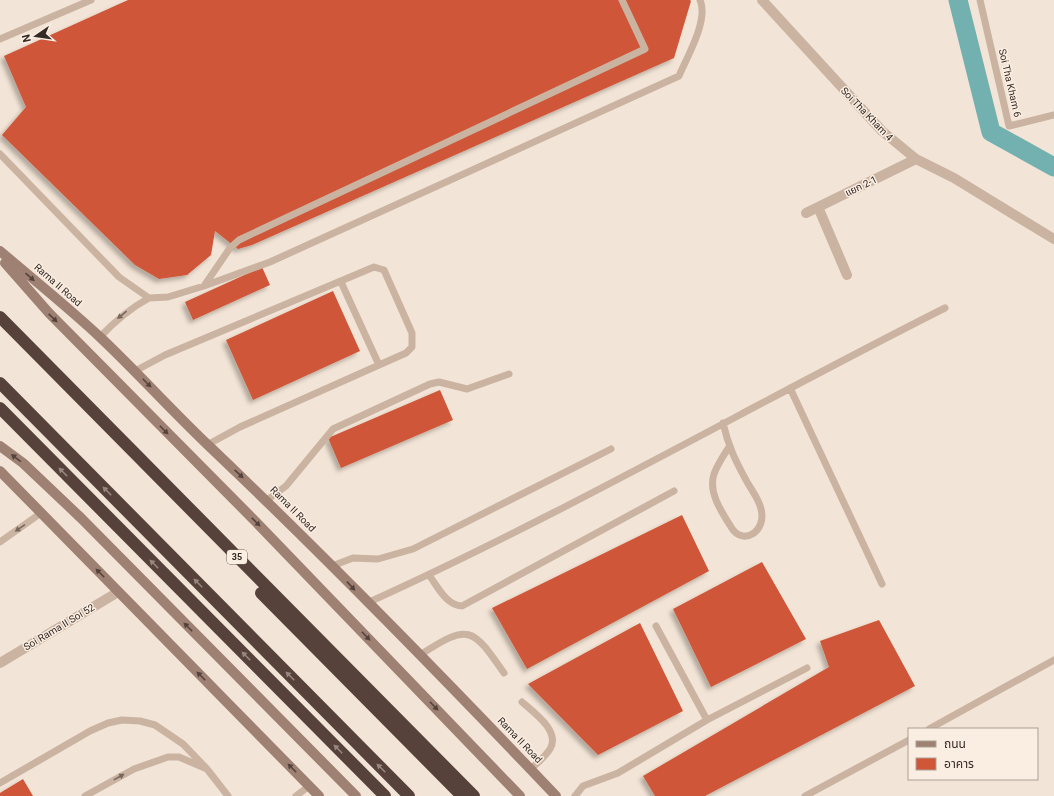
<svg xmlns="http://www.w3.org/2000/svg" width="1054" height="796" font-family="Roboto,'Noto Sans Thai',sans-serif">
<defs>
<filter id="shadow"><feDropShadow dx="-3.5" dy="3.5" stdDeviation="2" flood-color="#0004"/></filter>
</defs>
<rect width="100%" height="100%" fill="#f2e4d6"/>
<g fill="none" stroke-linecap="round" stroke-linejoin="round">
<!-- canal -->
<path stroke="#73b1b1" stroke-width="19" d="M958 0 991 132 1054 167"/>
</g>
<!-- building -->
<path fill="#cf5737" filter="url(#shadow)" d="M128 0H690L691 1 674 58 252 245 238 249 215 231 211 255 187 275 159 279 135 265 2 135 26 107 4 56Z
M262 267 270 285 193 320 185 302Z
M333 291 360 351 253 400 226 340Z
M440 390 453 420 341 468 328 438Z
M682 515 709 571 527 669 492 608Z
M762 562 806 639 711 687 673 609Z
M879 620 915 686 705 796H655L643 776 829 667 820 641Z
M640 623 683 711 598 755 528 684Z
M23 779 33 796H0V793Z"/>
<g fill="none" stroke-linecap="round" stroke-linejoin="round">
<!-- lane -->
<path stroke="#cbb3a1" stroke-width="7" d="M980 0 1009 126 1054 115
M0 39 91 0
M0 154 119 277 149 298 168 297 204 286 230 248 239 240 645 49 622 0
M341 282 379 365
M204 286 270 262 679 76C687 57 709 20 700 0
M100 337C115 321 129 309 149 298
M135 371 165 355 374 267 384 270 412 333V347L406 353 240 427 207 445
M790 388 882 584
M723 423C728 445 735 460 746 480 750 488 759 499 761 509 767 531 743 547 731 527 721 511 708 492 714 474 717 465 724 455 729 447
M267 500 286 486 333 429 430 384 439 382 467 389 509 374
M0 542 41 513
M332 566 353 558 378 559 413 549 611 449
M429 575C438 587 446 605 462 606L674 491
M367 603C564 514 752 405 945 308
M656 626 707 720
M420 655C469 623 472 627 504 673
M522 702C533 712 561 731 550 749 545 757 537 763 531 769
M929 729 1054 660
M0 783 90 731 108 723 122 720 140 721 155 725 183 744 207 769
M85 796 134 769 168 757H179L207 769 228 796
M296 796 309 786
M575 796 583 786 618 773 707 720 807 668
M805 796 909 740"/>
<!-- street -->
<path stroke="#cbb3a1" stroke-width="10" d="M762 0 882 131 916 159 954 178 1054 239
M818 207 847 275
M806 213 916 159
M0 663 118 592"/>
<!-- secondary -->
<path stroke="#9e8173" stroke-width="10" d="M0 251C34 280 69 308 101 338 138 373 172 411 209 446 328 559 443 677 556 796
M5 263 49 313 256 522 520 796
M0 446 23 463 81 518 356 796
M0 471 319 796"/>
<!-- highway -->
<path stroke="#56423b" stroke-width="12" d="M0 317 474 796
M0 383 409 796
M0 408 385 796
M261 593 462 796"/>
</g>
<!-- one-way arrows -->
<defs><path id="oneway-solid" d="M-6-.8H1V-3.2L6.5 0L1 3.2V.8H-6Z"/></defs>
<g fill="#54433c">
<use href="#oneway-solid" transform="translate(30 277) rotate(41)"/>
<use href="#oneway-solid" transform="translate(53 318) rotate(44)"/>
<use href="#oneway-solid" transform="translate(147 383) rotate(45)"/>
<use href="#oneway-solid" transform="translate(164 430) rotate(45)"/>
<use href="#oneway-solid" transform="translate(16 458) rotate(-143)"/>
<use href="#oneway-solid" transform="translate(239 474) rotate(43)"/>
<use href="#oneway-solid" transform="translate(256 522) rotate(45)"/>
<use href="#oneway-solid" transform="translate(100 573) rotate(-135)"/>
<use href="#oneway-solid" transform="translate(351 586) rotate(47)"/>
<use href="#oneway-solid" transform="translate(188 627) rotate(-135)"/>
<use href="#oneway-solid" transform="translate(366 636) rotate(46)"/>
<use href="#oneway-solid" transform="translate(201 676) rotate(-135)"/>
<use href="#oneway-solid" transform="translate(434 706) rotate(46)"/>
<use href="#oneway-solid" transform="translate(292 768) rotate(-135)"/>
</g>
<g fill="#78675d">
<use href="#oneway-solid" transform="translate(122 315) rotate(141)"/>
<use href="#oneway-solid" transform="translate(20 528) rotate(145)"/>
<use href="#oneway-solid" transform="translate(119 777) rotate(-29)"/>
</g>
<g fill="#98877e">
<use href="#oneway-solid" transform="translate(63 472) rotate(-135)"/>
<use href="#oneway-solid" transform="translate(107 491) rotate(-135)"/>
<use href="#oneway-solid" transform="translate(154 564) rotate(-135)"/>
<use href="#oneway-solid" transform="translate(198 583) rotate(-135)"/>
<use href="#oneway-solid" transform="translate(246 656) rotate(-135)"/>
<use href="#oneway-solid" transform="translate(290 676) rotate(-135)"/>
<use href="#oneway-solid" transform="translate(338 749) rotate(-135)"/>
<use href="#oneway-solid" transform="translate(381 768) rotate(-135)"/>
</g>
<g text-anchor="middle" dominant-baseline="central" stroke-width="3" stroke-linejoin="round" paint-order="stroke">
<!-- shield labels -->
<rect fill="#faeee2" stroke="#70645e" stroke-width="1" x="227" y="550" width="20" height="14" rx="3"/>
<g font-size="9" font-weight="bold" fill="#352925">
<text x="237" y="557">35</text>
</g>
<!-- street labels -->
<g font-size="10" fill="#352925" stroke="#faeee2">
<text transform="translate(1010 83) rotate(77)">Soi Tha Kham 6</text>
<text transform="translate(867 114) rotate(46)">Soi Tha Kham 4</text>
<text transform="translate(861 186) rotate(-26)">แยก 2-1</text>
<text transform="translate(58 285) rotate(41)">Rama II Road</text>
<text transform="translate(293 509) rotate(45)">Rama II Road</text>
<text transform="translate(59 627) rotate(-31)">Soi Rama II Soi 52</text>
<text transform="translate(520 740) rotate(46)">Rama II Road</text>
</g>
</g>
<!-- legend -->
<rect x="908" y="728" width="130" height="52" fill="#faeee2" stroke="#ab9f96"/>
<rect x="916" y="741" width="20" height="6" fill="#9e8173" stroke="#ab9f96"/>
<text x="944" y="748" font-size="12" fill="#352925">ถนน</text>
<rect x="916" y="758" width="20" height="12" fill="#cf5737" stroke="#ab9f96"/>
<text x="944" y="768" font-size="12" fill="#352925">อาคาร</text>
<!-- north arrow -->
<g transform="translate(36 36) rotate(257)" stroke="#faeee2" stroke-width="3" paint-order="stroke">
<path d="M0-3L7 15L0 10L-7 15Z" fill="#352925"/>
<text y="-6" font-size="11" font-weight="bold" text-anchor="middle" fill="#352925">N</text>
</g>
</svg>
